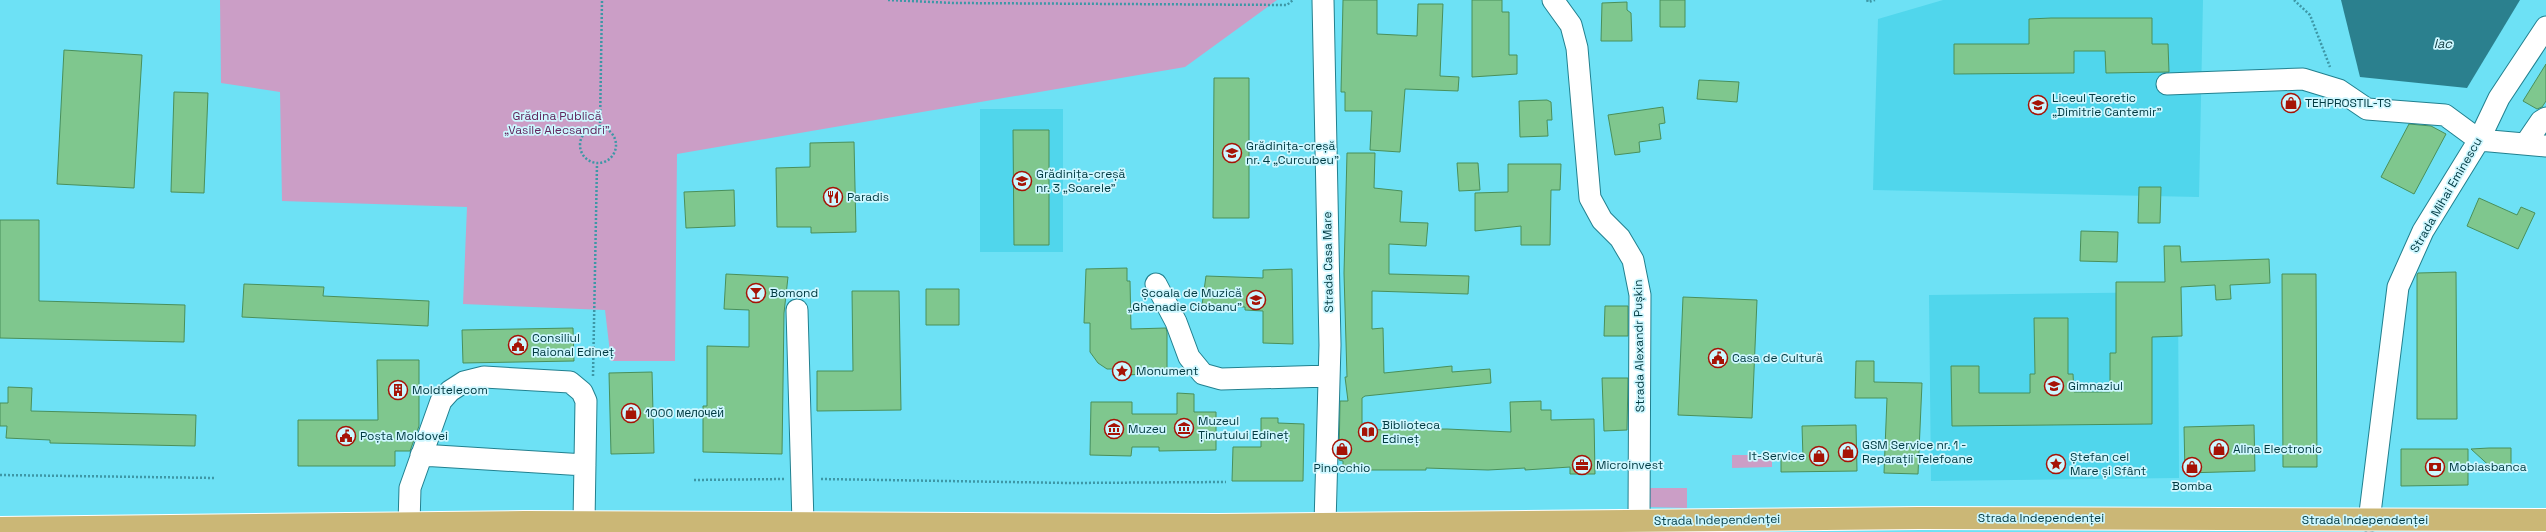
<svg xmlns="http://www.w3.org/2000/svg" width="2546" height="532" font-family="'Space Grotesk',sans-serif">
<rect width="100%" height="100%" fill="#6de1f5"/>
<!-- built -->
<path fill="#50d6ec" d="M1943 0H2203L2199 197 1873 190 1878 19Z
M980 109H1063V252H980Z
M2178 292 2179 478 1931 481 1929 295Z"/>
<!-- green -->
<path fill="#cb9ec6" d="M220 0H1277L1185 67 677 154 675 361H611L605 310 463 304 467 207 282 201 280 92 221 83Z
M1732 455H1772V467L1732 468Z
M1647 488H1687V508L1647 507Z"/>
<!-- water -->
<path fill="#2b808e" d="M2341 0H2520L2467 88 2360 77Z"/>
<!-- building -->
<path fill="#7fc78e" stroke="#49905b" d="M1343 0H1377V34L1417 36 1418 4H1443L1440 76 1459 77 1458 91 1405 89 1400 152 1370 150 1372 111H1345V92H1341Z
M1472 0H1502V12H1509V55H1517V74L1472 77Z
M1660 0H1685V27H1660Z
M1627 2V10L1631 13 1632 41H1601L1602 3Z
M2051 18H2152V44H2168L2169 72 2106 73 2105 51H2074V73L1954 74V44H2029V19Z
M64 50 142 55 134 188 57 184Z
M2546 64V101L2542 107 2537 109 2523 101Z
M1214 78H1249V218H1213Z
M1699 80 1739 82 1737 102 1697 99Z
M174 92 208 93 204 193 171 192Z
M1547 100 1551 102 1552 120H1547L1548 136 1520 137 1519 101Z
M1663 107 1665 123 1659 124 1661 139 1639 142 1640 152 1615 155 1608 115Z
M2409 124 2431 126 2446 134 2414 194 2381 177Z
M1013 130H1049V245H1014Z
M854 142 856 232 811 233V227H777L776 168 810 167V143Z
M1347 153H1375L1374 188 1402 191 1400 222 1428 223 1426 246 1389 244V274L1469 276 1468 294 1372 291V329L1383 328 1384 373 1452 366V372L1490 369 1491 383 1365 396 1362 398V430L1447 429 1511 432 1510 402 1541 401V410H1551V420L1594 419 1595 474H1570V467L1525 470V468L1488 470 1426 468V470H1343V461L1339 460 1340 401H1348L1345 377H1347L1344 273Z
M1457 163H1478L1480 190 1459 191Z
M1508 164H1561L1560 190H1551L1550 245H1521V226L1475 231V193L1508 192Z
M2139 187H2161L2160 223H2138Z
M734 190 735 226 686 228 684 192Z
M2479 198 2517 215 2521 207 2535 213 2518 249 2467 226Z
M0 220H39V301L185 305 184 342 0 338Z
M2081 231 2118 232 2117 262 2080 261Z
M2164 246H2180L2181 262 2269 259 2270 283 2230 285 2231 299 2216 300 2215 285 2181 287 2182 336 2152 337V424L1952 426 1951 366H1979V393H2030V374H2035L2034 318H2068V374H2073L2074 392H2110V353H2116V282H2165Z
M1127 268V281H1130L1131 329 1166 328 1167 332V369L1155 370 1151 374 1124 375V369H1107L1098 363 1090 352V323H1084L1086 269Z
M1292 269 1293 344 1263 343V311L1245 310V307L1202 305 1206 276 1263 278V270Z
M2456 272 2457 419H2417V275L2418 273Z
M726 274 788 277 784 313 782 454 703 452V406H707V346L749 347V310L724 309Z
M2282 274H2316L2317 467H2283Z
M244 284 324 287 323 296 429 301 428 326 242 317Z
M926 289H959V325H926Z
M852 291H899L901 410 817 411V371H853Z
M1683 297 1757 300 1752 418 1678 415Z
M1605 306H1628V336H1604Z
M573 328 574 361 463 363 462 330Z
M377 360H419V426L410 451H395V466H298V420H378Z
M1856 361H1874V382L1922 383 1918 474 1884 473 1887 398H1855Z
M652 372 654 453 611 454 609 373Z
M1602 378H1628L1627 430 1604 431Z
M8 387 32 388 31 411 196 415 195 446 50 443V440L6 438 7 426H0V403H8Z
M1177 393 1194 394V412H1216V450L1159 451V447H1132L1131 456 1090 455 1091 402H1132V414H1177Z
M1261 418H1278V423L1304 424 1303 481H1232L1233 447H1261Z
M1856 425 1857 471 1781 472V458H1803L1802 426Z
M2254 425 2255 471 2185 473 2184 427Z
M2489 448H2511V464L2504 471H2495L2471 449Z
M2401 449H2468V485L2401 486Z"/>
<g fill="none" stroke-linecap="round" stroke-linejoin="round">
<defs>
<path id="minor" d="M1323 0 1330 345 1325 524
M1553 0 1571 25 1577 48 1590 198 1602 220 1620 238 1633 260 1640 295 1639 522
M2167 84 2303 79 2339 90 2367 109 2445 115 2479 140 2546 146
M2526 143 2541 121 2546 118
M1156 284 1176 322 1189 357 1203 374 1221 379 1329 376
M797 310 803 523
M421 455 585 465
M2369 521 2398 287 2423 231 2479 140 2499 98 2546 27
M409 525 410 488 441 401 450 391 464 382 484 377 570 382 582 392 586 401 584 523"/>
<path id="major" d="M0 528 525 522 1217 525 1919 518 2546 520"/>
</defs>
<!-- minor casing -->
<use href="#minor" stroke="#22808f" stroke-width="23"/>
<!-- major casing -->
<use href="#major" stroke="#fff" stroke-width="24"/>
<!-- path -->
<path stroke="#3d97a6" stroke-width="2.5" stroke-dasharray="2 2" stroke-linecap="butt" d="M888 0 954 3 1287 5 1293 0
M1867 0 1868 2 1875 0
M2294 0 2310 15 2330 67
M580 145a18 18 0 1 1 36 0a18 18 0 1 1-36 0Z
M600 127 602 0
M593 376 597 164
M0 475 215 478
M821 479 1070 483 1226 482
M694 480 784 479"/>
<!-- minor -->
<use href="#minor" stroke="#fff" stroke-width="21"/>
<!-- major -->
<use href="#major" stroke="#cbb776" stroke-width="22"/>
</g>
<!-- icons -->
<defs>
<symbol id="shop-ring" viewBox="-11 -11 22 22"><circle r="9.5" fill="#cef7ff" stroke="#a61306" stroke-width="1.5"/><path d="M-5-2.5h2.3a2.7 3.5 0 0 1 5.4 0H5L5.5 6h-11ZM-1.5-2.5h3a1.5 2.3 0 0 0-3 0Z" fill="#a61306"/></symbol>
<symbol id="school-ring" viewBox="-11 -11 22 22"><circle r="9.5" fill="#cef7ff" stroke="#a61306" stroke-width="1.5"/><path d="M0-5L7-2L0 1L-7-2ZM-4 1L0 2.5L4 1V4Q0 6-4 4Z" fill="#a61306"/></symbol>
<symbol id="restaurant-ring" viewBox="-11 -11 22 22"><circle r="9.5" fill="#cef7ff" stroke="#a61306" stroke-width="1.5"/><path d="M-5-6h1v4h1v-4h1v4h1v-4h1v5L-1.5 .5V6h-2V.5L-5-1ZM5-6V6H3V1.5H1.5Q1.5-4 5-6Z" fill="#a61306"/></symbol>
<symbol id="bar-ring" viewBox="-11 -11 22 22"><circle r="9.5" fill="#cef7ff" stroke="#a61306" stroke-width="1.5"/><path d="M-6-5H6L.8 .8V4.5H3.5V6h-7V4.5H-.8V.8Z" fill="#a61306"/></symbol>
<symbol id="civic-ring" viewBox="-11 -11 22 22"><circle r="9.5" fill="#cef7ff" stroke="#a61306" stroke-width="1.5"/><path d="M-.6-6.5H3V-4.5H.6V-3L4-1V1h2V6H-6V1h2V-1L-.6-3ZM-1.2 2.5V6h2.4V2.5Z" fill="#a61306"/></symbol>
<symbol id="sight-ring" viewBox="-11 -11 22 22"><circle r="9.5" fill="#cef7ff" stroke="#a61306" stroke-width="1.5"/><path d="M0-6L1.8-2.2L6-1.7L2.9 1.2L3.7 5.4L0 3.3L-3.7 5.4L-2.9 1.2L-6-1.7L-1.8-2.2Z" fill="#a61306"/></symbol>
<symbol id="building-ring" viewBox="-11 -11 22 22"><circle r="9.5" fill="#cef7ff" stroke="#a61306" stroke-width="1.5"/><path d="M-4-6H4V6H1V3H-1V6H-4ZM-2.5-4.3h1.7v1.8h-1.7ZM.8-4.3h1.7v1.8H.8ZM-2.5-1h1.7V.8h-1.7ZM.8-1h1.7V.8H.8Z" fill="#a61306"/></symbol>
<symbol id="museum-ring" viewBox="-11 -11 22 22"><circle r="9.5" fill="#cef7ff" stroke="#a61306" stroke-width="1.5"/><path d="M0-6L6-3V-2H-6V-3ZM-5-1h2V3h-2ZM-1-1h2V3h-2ZM3-1h2V3H3ZM-6 4H6V6H-6Z" fill="#a61306"/></symbol>
<symbol id="library-ring" viewBox="-11 -11 22 22"><circle r="9.5" fill="#cef7ff" stroke="#a61306" stroke-width="1.5"/><path d="M-6-4Q-3-5.5-.7-3.5V5Q-3 3-6 4ZM6-4Q3-5.5 .7-3.5V5Q3 3 6 4Z" fill="#a61306"/></symbol>
<symbol id="office-ring" viewBox="-11 -11 22 22"><circle r="9.5" fill="#cef7ff" stroke="#a61306" stroke-width="1.5"/><path d="M-6-3h4V-5.5h4V-3h4V5H-6ZM-1-4.5V-3h2v-1.5ZM-6 0V1H6V0Z" fill="#a61306"/></symbol>
<symbol id="bank-ring" viewBox="-11 -11 22 22"><circle r="9.5" fill="#cef7ff" stroke="#a61306" stroke-width="1.5"/><path d="M-6-4H6V4H-6ZM0-2.3a2.3 2.3 0 1 0 0 4.6a2.3 2.3 0 1 0 0-4.6Z" fill="#a61306"/></symbol>
</defs>
<g fill-rule="evenodd">
<use href="#shop-ring" x="2280" y="92" width="22" height="22"/>
<use href="#school-ring" x="2027" y="94" width="22" height="22"/>
<use href="#school-ring" x="1221" y="142" width="22" height="22"/>
<use href="#school-ring" x="1011" y="170" width="22" height="22"/>
<use href="#restaurant-ring" x="822" y="186" width="22" height="22"/>
<use href="#bar-ring" x="745" y="282" width="22" height="22"/>
<use href="#school-ring" x="1245" y="289" width="22" height="22"/>
<use href="#civic-ring" x="507" y="334" width="22" height="22"/>
<use href="#civic-ring" x="1707" y="347" width="22" height="22"/>
<use href="#sight-ring" x="1111" y="360" width="22" height="22"/>
<use href="#school-ring" x="2043" y="375" width="22" height="22"/>
<use href="#building-ring" x="387" y="379" width="22" height="22"/>
<use href="#shop-ring" x="620" y="402" width="22" height="22"/>
<use href="#museum-ring" x="1173" y="417" width="22" height="22"/>
<use href="#museum-ring" x="1103" y="418" width="22" height="22"/>
<use href="#library-ring" x="1357" y="421" width="22" height="22"/>
<use href="#civic-ring" x="335" y="425" width="22" height="22"/>
<use href="#shop-ring" x="1331" y="438" width="22" height="22"/>
<use href="#shop-ring" x="2208" y="438" width="22" height="22"/>
<use href="#shop-ring" x="1837" y="441" width="22" height="22"/>
<use href="#shop-ring" x="1808" y="445" width="22" height="22"/>
<use href="#sight-ring" x="2045" y="453" width="22" height="22"/>
<use href="#office-ring" x="1571" y="454" width="22" height="22"/>
<use href="#shop-ring" x="2181" y="456" width="22" height="22"/>
<use href="#bank-ring" x="2424" y="456" width="22" height="22"/>
</g>
<g text-anchor="middle" dominant-baseline="central" stroke-width="3.5" stroke-linejoin="round" paint-order="stroke">
<!-- poi labels -->
<g font-size="12" fill="#013941" stroke="#cef7ff" text-anchor="start">
<text x="2052" y="98">Liceul Teoretic<tspan x="2052" dy="14">„Dimitrie Cantemir”</tspan></text>
<text x="2305" y="103">TEHPROSTIL-TS</text>
<text x="1246" y="146">Grădinița-creșă<tspan x="1246" dy="14">nr. 4 „Curcubeu”</tspan></text>
<text x="1036" y="174">Grădinița-creșă<tspan x="1036" dy="14">nr. 3 „Soarele”</tspan></text>
<text x="847" y="197">Paradis</text>
<text x="770" y="293">Bomond</text>
<text x="1242" y="293" text-anchor="end">Școala de Muzică<tspan x="1242" dy="14">„Ghenadie Ciobanu”</tspan></text>
<text x="532" y="338">Consiliul<tspan x="532" dy="14">Raional Edineț</tspan></text>
<text x="1732" y="358">Casa de Cultură</text>
<text x="1136" y="371">Monument</text>
<text x="2068" y="386">Gimnaziul</text>
<text x="412" y="390">Moldtelecom</text>
<text x="645" y="413">1000 мелочей</text>
<text x="1198" y="421">Muzeul<tspan x="1198" dy="14">Ținutului Edineț</tspan></text>
<text x="1382" y="425">Biblioteca<tspan x="1382" dy="14">Edineț</tspan></text>
<text x="1128" y="429">Muzeu</text>
<text x="360" y="436">Poșta Moldovei</text>
<text x="1862" y="445">GSM Service nr. 1 -<tspan x="1862" dy="14">Reparații Telefoane</tspan></text>
<text x="2233" y="449">Alina Electronic</text>
<text x="1805" y="456" text-anchor="end">It-Service</text>
<text x="2070" y="457">Ștefan cel<tspan x="2070" dy="14">Mare și Sfânt</tspan></text>
<text x="1596" y="465">Microinvest</text>
<text x="2449" y="467">Mobiasbanca</text>
<text x="1342" y="468" text-anchor="middle">Pinocchio</text>
<text x="2192" y="486" text-anchor="middle">Bomba</text>
</g>
<!-- park labels -->
<g font-size="12" fill="#60265c" stroke="#cef7ff">
<text x="557" y="116">Grădina Publică<tspan x="557" dy="14">„Vasile Alecsandri”</tspan></text>
</g>
<!-- street labels -->
<g font-size="12" fill="#013941" stroke="#cef7ff">
<text transform="translate(2446 195) rotate(-60)">Strada Mihai Eminescu</text>
<text transform="translate(1328 262) rotate(-91)">Strada Casa Mare</text>
<text transform="translate(1639 346) rotate(-91)">Strada Alexandr Pușkin</text>
<text x="2041" y="518">Strada Independenței</text>
<text transform="translate(1717 520) rotate(-1)">Strada Independenței</text>
<text x="2365" y="520">Strada Independenței</text>
</g>
<!-- water labels -->
<g font-size="13" font-style="italic" fill="#10383e" stroke="#cef7ff">
<text x="2443" y="43">lac</text>
</g>
</g>
</svg>
